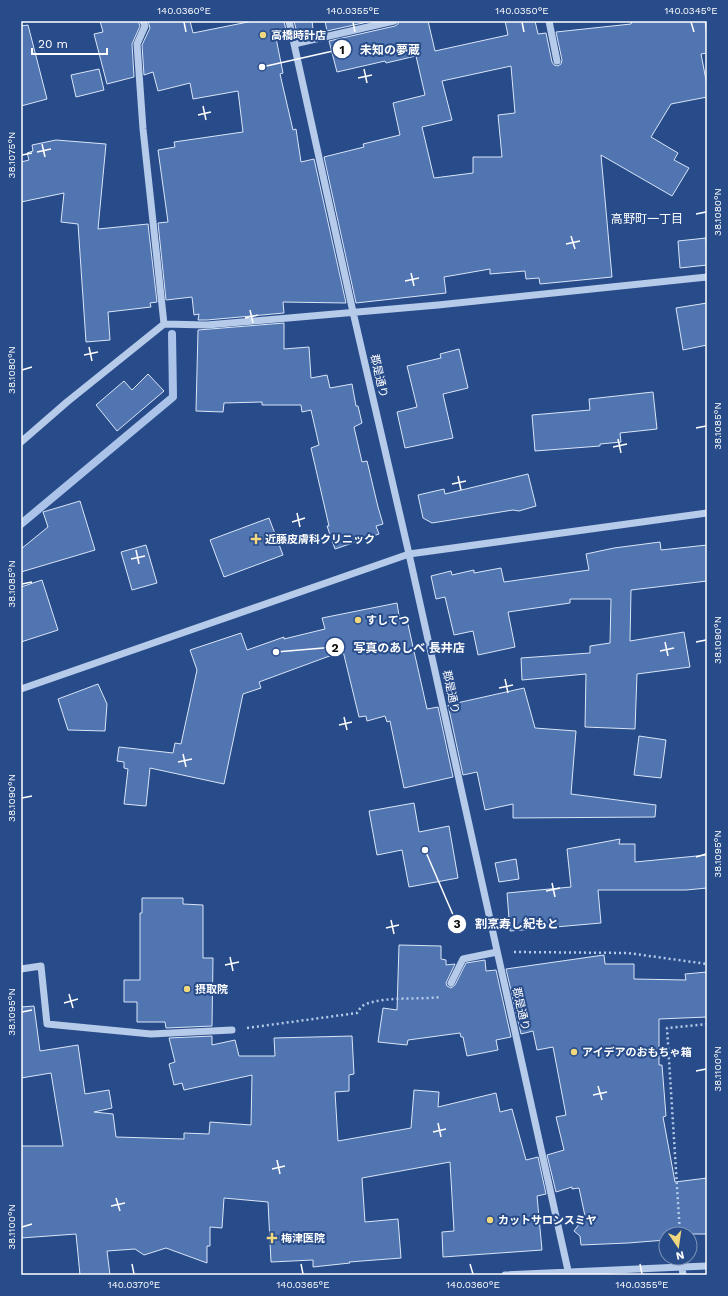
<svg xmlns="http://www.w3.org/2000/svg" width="728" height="1296" font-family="'Work Sans','Noto Sans JP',sans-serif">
<rect width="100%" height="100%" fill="#284c8a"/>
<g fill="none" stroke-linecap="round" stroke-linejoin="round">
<!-- stream -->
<path stroke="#abc3e9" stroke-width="8" d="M21 524 173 397 172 334"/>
</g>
<!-- building -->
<path fill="#5175b1" stroke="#dae5f7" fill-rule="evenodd" d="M100 21H138L140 26 132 44 134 77 107 84 94 34 103 32Z
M148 21H190L193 33 253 21H284L287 35 276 38 283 73 280 74 293 130 296 129 301 162 314 159 346 303 283 302 284 313 207 320H198L199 314 194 315 192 297 166 300 158 223 168 222 158 150 175 147 174 142 243 132 238 91 193 99 190 83 158 91 153 72 144 75 142 45 150 28Z
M294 21H312L313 29 297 33Z
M325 21H372L327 31Z
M399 21H428L435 51 508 35 505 21H535L538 34 546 33 552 62 554 65 558 66 561 64 562 60 556 32 631 24 632 21H705L707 36V53L701 54 707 85V97L671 104 651 137 678 153 674 160 689 168 672 196 601 155 612 277 540 284 539 278 526 279 525 271 490 274V269L444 277 446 293 356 303 324 157 364 147 363 144 400 135 393 103 425 95 416 56 386 63 385 61 337 72 329 41 395 26 398 24ZM511 66 515 113 498 115 502 157H473V173L434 178 422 127 452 120 442 81Z
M28 25 47 99 21 106V26Z
M99 69 104 90 76 97 71 75Z
M56 140 106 144 98 229 148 224 157 302 150 303 151 307 108 312 110 340 86 342 78 224 61 222 64 193 21 202V162L29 160 27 153 33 151 32 145Z
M706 238 707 265 680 268 678 241Z
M707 303V345L683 350 676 308Z
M284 323V349L309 347 311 378 327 375 330 388 352 384 356 406H358L362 423 354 427 362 462 367 461 378 507 383 524 376 526 379 534 335 549 327 526H329L311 448 319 445 311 410 302 412 301 405H262V402L224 403 223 412 196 411 198 330Z
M459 349 468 388 443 394 453 438 405 448 397 412 417 407 407 366 441 358 440 354Z
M148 374 164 391 117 431 96 405 124 381 132 390Z
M653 392 657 429 620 433 621 442 600 444V446L535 451 532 415 590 410 589 399Z
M528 474 536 506 519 511 513 510 432 523 423 518 418 495 444 489 445 494Z
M80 501 95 550 21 572V549L48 527 43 512Z
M269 518 283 555 224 577 210 540Z
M660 542 661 550 707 545V581L631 590 630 641 684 632 690 667 637 674 635 729 585 727 586 674 522 680 521 658 590 653V646L610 643 611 599H570V603L508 612 515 647 478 655 473 631 454 635 445 597 436 599 431 576 451 571 452 575 474 570V573L501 568 504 582 589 570 586 554 614 548Z
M146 545 157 583 132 590 121 552Z
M42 580 58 630 21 642V587Z
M397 603 400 622 407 620 427 709 438 707 453 777 404 788 390 721 387 722 385 716 367 721 366 716 359 717 343 651 259 682 261 688 243 694 224 784 150 768 146 806 124 804 128 769 124 768V762L117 761 119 747 173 753 175 743 181 744 197 670 190 650 241 633 247 650 284 637V639L325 629 322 618Z
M98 684 107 704 105 731 68 730 58 699Z
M524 688 535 728 576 731 571 794 656 805 655 817 513 818V804L485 810 477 772 463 775 448 705Z
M639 736 666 740 661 778 634 775Z
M414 803 419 832 449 826 458 878 409 887 402 850 377 855 369 811Z
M620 839 619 844H635V862L707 855V888L686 890H598L601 923 510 931 507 893 571 887 567 849Z
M516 859 519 879 499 882 495 863Z
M142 898H183V904L203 905V958H213L212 1026 166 1028 165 1022H137V1002H124V980H140V913H142Z
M399 945 441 946V959L446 960V965L455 964 446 983 447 986 451 988 455 985 466 963 485 960 486 971 496 970 511 1037 496 1040 498 1050 467 1056 463 1037H461L460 1033 408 1040 407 1045 378 1042 383 1008 397 1010Z
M604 955 605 964H634V979L686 980 685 974 707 972V1017L659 1019V1065H662L666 1116 663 1117 675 1182 707 1178V1234H666V1240L628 1243 581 1245 580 1236 574 1231 585 1216 579 1188 572 1189V1187L556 1192 547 1155 564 1150 556 1117 566 1115 553 1047 537 1050 533 1031 521 1034 506 969Z
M34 1006 40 1051 78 1045 85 1094 109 1090 112 1108 94 1112 113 1114 116 1137 184 1139V1133L209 1134 210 1122 251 1125 252 1075 184 1090 182 1083 174 1085 169 1064 175 1062 169 1038 212 1036V1045L235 1040 239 1056H275L274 1038 352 1036 354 1074 349 1075V1091L335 1092 338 1141 411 1128 414 1090 439 1092 438 1107 496 1093 500 1112 512 1109 526 1160 538 1157 546 1194 537 1196 542 1250 443 1257 442 1232 454 1231 450 1162 362 1178 365 1222 398 1219 401 1258 349 1262 350 1263 313 1267V1260L271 1262 268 1202 224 1198 222 1228 210 1227V1246H207V1263L166 1248 144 1255 135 1249 107 1251 110 1275H80L76 1234 21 1238V1146H63L51 1073 21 1078V1007Z"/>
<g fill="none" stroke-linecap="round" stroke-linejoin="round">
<!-- path -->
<path stroke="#b6cae9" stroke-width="2.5" stroke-dasharray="2 3" stroke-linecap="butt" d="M514 952 628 953 707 964
M247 1028 357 1013C359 1010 362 1005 366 1004 388 996 417 1000 441 997
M680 1234 667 1028 707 1024"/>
<!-- minor -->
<path stroke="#b6cae9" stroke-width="7" d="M143 21 145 26 137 44 143 129 164 324
M289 21 353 312 409 554 569 1275
M549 21 557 61
M294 44 394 21
M21 442 67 402 164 324 207 325 438 305 707 277
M21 689 409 554 707 513
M21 969 41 966 47 1024 151 1034 232 1030
M451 983 463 959 497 952
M682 1267 707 1266
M505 1275 682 1267 683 1275"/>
</g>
<!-- ticks -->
<path fill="none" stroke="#fff" stroke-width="1.5" d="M184 22 186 32M353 22 355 32M522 22 524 32M691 22 694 32M364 69 367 83M358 78 372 75M203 106 206 120M198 115 211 112M42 144 45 157M37 152 51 149M22 155 32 153M696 214 706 212M571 236 575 249M566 244 580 241M411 273 414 286M405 281 419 278M250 310 253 323M245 318 258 315M89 347 92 361M84 355 98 352M22 370 32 367M696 428 706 426M618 439 621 453M613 447 627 444M458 476 461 490M452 484 466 481M297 513 300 527M292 522 305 518M136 550 139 564M131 559 145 556M22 584 32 582M665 642 668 656M696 642 706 640M660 651 674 648M505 679 508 693M499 688 513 685M344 717 347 730M339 725 352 722M183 754 186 767M178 762 192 759M22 798 32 796M696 857 706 854M552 883 555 897M546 891 560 888M391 920 394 934M386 928 399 925M230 957 233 971M225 965 239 962M69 994 73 1008M64 1003 78 999M22 1012 32 1010M696 1071 706 1069M598 1086 602 1100M593 1095 607 1092M438 1123 441 1137M433 1132 446 1129M277 1160 280 1174M272 1169 285 1166M116 1198 120 1211M111 1206 125 1203M22 1227 32 1224M132 1264 134 1274M301 1264 303 1274M470 1264 473 1274M640 1264 642 1274"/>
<!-- markers -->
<g fill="#f1d77d" stroke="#284c8a" stroke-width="1.5">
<circle cx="263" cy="35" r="4"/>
<path d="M254 533h4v4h4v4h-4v4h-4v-4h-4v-4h4z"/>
<circle cx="358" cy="620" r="4"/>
<circle cx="187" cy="989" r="4"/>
<circle cx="574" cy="1052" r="4"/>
<circle cx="490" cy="1220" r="4"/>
<path d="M270 1232h4v4h4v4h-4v4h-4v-4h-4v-4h4z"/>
</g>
<g text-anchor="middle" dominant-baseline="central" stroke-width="4" stroke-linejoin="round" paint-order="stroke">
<!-- poi labels -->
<g font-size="11" font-weight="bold" fill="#fff" stroke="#284c8a" text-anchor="start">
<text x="271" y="35">高橋時計店</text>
<text x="265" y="539">近藤皮膚科クリニック</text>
<text x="366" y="620">すしてつ</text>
<text x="195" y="989">摂取院</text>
<text x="582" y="1052">アイデアのおもちゃ箱</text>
<text x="498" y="1220">カットサロンスミヤ</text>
<text x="281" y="1238">梅津医院</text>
</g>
<!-- street labels -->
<g font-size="11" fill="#fff" stroke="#284c8a">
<text transform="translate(379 376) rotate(77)">郡是通り</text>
<text transform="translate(451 692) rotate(78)">郡是通り</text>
<text transform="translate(521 1009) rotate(77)">郡是通り</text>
</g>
<!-- neighbourhood labels -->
<g font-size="12" fill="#fff" stroke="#284c8a">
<text x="647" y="219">高野町一丁目</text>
</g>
</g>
<!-- callouts -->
<path fill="none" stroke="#fff" stroke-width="1.5" d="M262 67L342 49M276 652L335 647M425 850L457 924"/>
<g fill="#fff" stroke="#284c8a" stroke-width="1.5">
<circle cx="262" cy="67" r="4"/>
<circle cx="276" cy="652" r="4"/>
<circle cx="425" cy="850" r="4"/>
<circle cx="342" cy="49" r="10"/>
<circle cx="335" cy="647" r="10"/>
<circle cx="457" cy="924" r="10"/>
</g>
<g font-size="12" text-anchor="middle" font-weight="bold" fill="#111">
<text x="342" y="54">1</text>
<text x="335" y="652">2</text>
<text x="457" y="928">3</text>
</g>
<g font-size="12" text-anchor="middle" font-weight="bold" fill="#fff" stroke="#284c8a" stroke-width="4" stroke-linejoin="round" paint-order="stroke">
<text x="390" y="54">未知の夢蔵</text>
<text x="409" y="652">写真のあしべ 長井店</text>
<text x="517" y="928">割烹寿し紀もと</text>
</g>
<!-- border -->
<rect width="728" height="1296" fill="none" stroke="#284c8a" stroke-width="44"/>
<!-- north arrow -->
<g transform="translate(678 1246) rotate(167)"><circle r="19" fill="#284c8a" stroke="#7e94b9"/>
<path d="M0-3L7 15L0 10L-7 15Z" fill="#f1d77d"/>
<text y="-6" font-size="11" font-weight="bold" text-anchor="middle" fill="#ffffff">N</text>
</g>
<!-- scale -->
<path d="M32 48v6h75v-6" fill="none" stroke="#ffffff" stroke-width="2"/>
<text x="38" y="48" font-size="12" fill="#ffffff" stroke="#284c8a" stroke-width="3" paint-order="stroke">20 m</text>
<rect x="22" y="22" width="684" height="1252" fill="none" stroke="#fff" stroke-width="1.5"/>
<g font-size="10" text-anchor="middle" fill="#fff">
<text x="184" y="14">140.0360°E</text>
<text x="353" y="14">140.0355°E</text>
<text x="522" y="14">140.0350°E</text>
<text x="691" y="14">140.0345°E</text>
<text transform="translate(11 155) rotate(-90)" y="4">38.1075°N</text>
<text transform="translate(717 212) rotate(-90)" y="4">38.1080°N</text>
<text transform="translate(11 370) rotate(-90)" y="4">38.1080°N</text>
<text transform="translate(717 426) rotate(-90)" y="4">38.1085°N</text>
<text transform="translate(11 584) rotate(-90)" y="4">38.1085°N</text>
<text transform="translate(717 640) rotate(-90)" y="4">38.1090°N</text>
<text transform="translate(11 798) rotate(-90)" y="4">38.1090°N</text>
<text transform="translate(717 854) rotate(-90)" y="4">38.1095°N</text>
<text transform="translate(11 1012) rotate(-90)" y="4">38.1095°N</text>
<text transform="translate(717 1069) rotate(-90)" y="4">38.1100°N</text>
<text transform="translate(11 1227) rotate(-90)" y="4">38.1100°N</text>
<text x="134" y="1288">140.0370°E</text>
<text x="303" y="1288">140.0365°E</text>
<text x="473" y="1288">140.0360°E</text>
<text x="642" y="1288">140.0355°E</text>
</g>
</svg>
